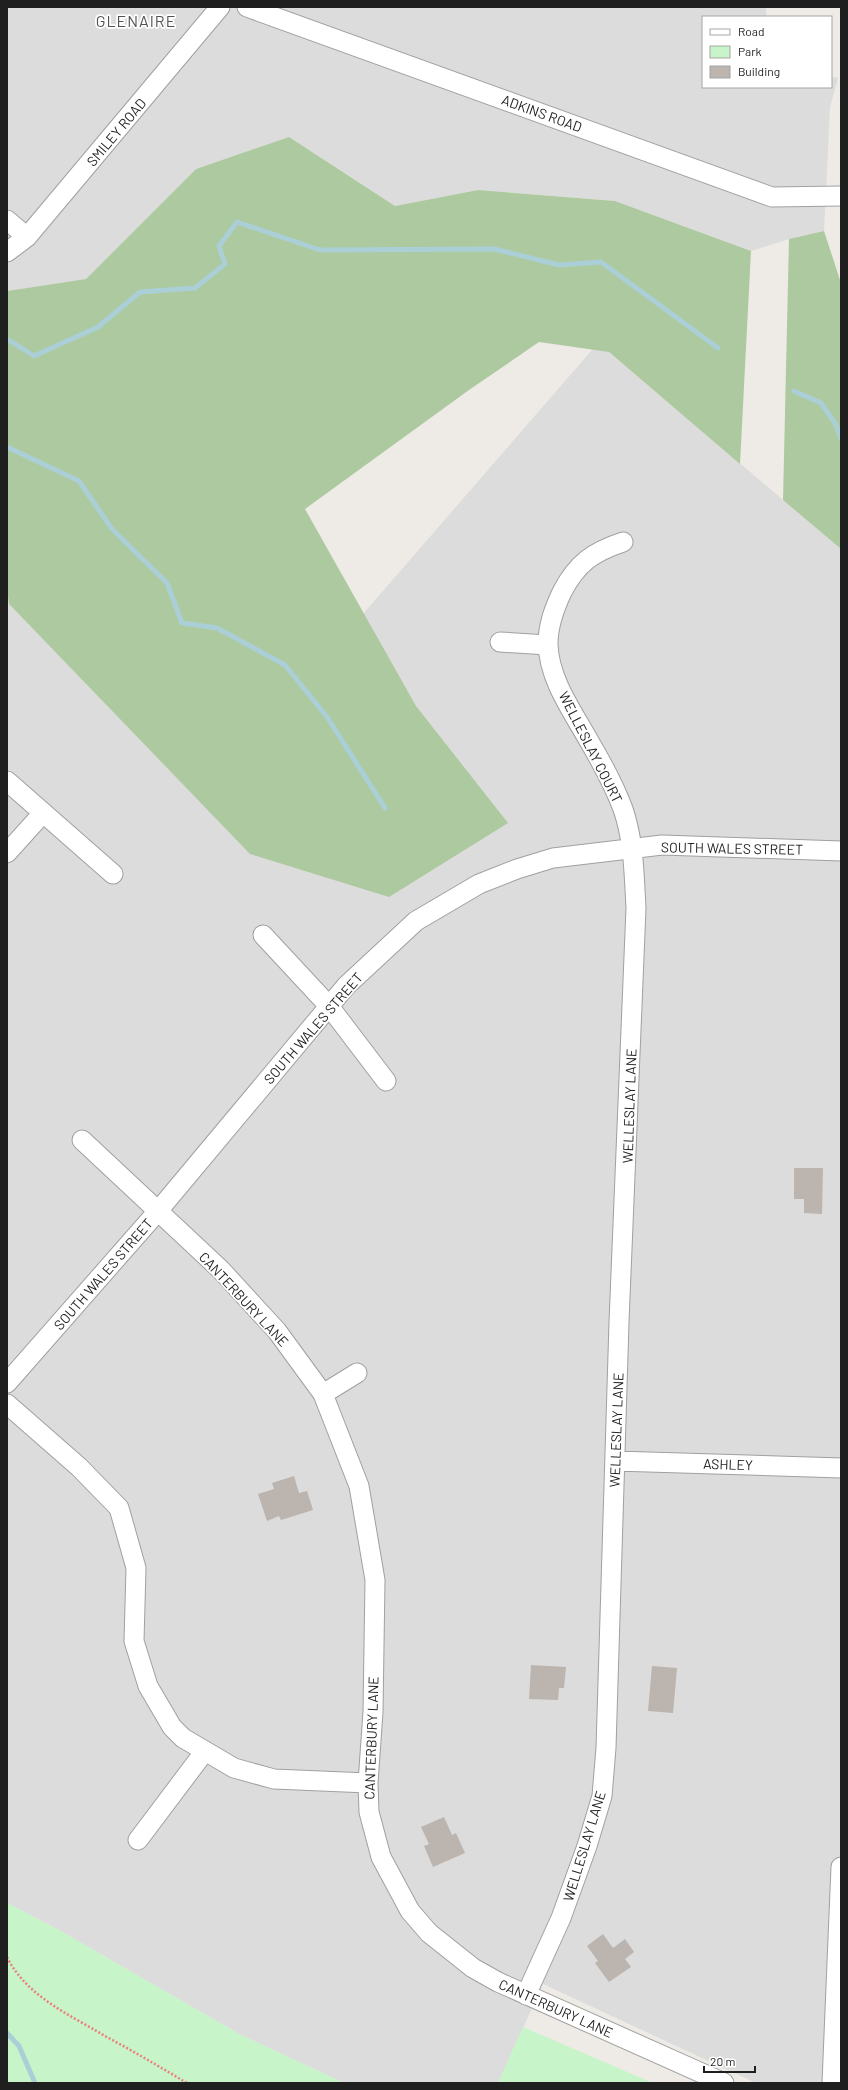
<svg xmlns="http://www.w3.org/2000/svg" width="848" height="2090" font-family="Barlow,sans-serif">
<rect width="100%" height="100%" fill="#eeebe6"/>
<!-- residential -->
<path fill="#dcdcdc" d="M7 7H766V17H703V87H831V77L838 78 830 107 824 231 789 239 751 251 615 201 478 190 395 206 289 137 196 169 86 279 7 291Z
M598 343 841 549V2083H756L543 1984 498 2083H344L239 2034 59 1930 7 1903V589L9 604 200 802Z"/>
<!-- forest -->
<path fill="#adc99f" d="M289 137 395 206 478 190 615 201 751 251 740 464 609 352 539 342 469 390 305 509 416 706 508 823 389 897 250 854 9 604 7 589V291L86 279 196 169Z
M824 231 841 283V549L783 500 789 239Z"/>
<!-- park -->
<path fill="#c7f4c9" d="M7 1903 59 1930 239 2034 344 2083H7Z
M523 2027 653 2083H498Z"/>
<g fill="none" stroke-linecap="round" stroke-linejoin="round">
<!-- stream -->
<path stroke="#abcfd7" stroke-width="5" d="M7 339 34 356 98 327 140 292 195 288 225 264 219 246 237 222 320 250 494 249 559 265 601 262 718 348
M794 391 821 403 835 423 841 438
M7 447 79 481 112 529 167 583 182 623 217 628 285 665 327 717 385 808
M7 2033 19 2046 35 2083"/>
</g>
<!-- building -->
<path fill="#bbb4af" d="M794 1168H823L822 1214 804 1213V1199H794Z
M294 1476 299 1493 307 1491 313 1510 281 1520 279 1516 267 1521 258 1494 274 1489 272 1483Z
M531 1665 566 1667 564 1688H559L558 1700 529 1699Z
M652 1666 677 1668 673 1713 648 1711Z
M444 1817 452 1835 456 1833 465 1853 433 1867 424 1846 429 1844 421 1827Z
M603 1934 613 1948 625 1939 634 1952 625 1959 631 1967 609 1982 595 1963 598 1961 587 1946Z"/>
<g fill="none" stroke-linecap="round" stroke-linejoin="round">
<defs>
<path id="minor" d="M247 7 772 197 841 196
M7 220 27 237
M7 252 27 237 220 7
M500 642 548 645
M7 781 113 874
M7 853 43 813
M263 935 329 1006 386 1081
M82 1140 221 1270 277 1331 323 1394 359 1486 375 1580 373 1712 368 1783 369 1812 381 1857 410 1911 429 1933 473 1968 498 1982 724 2083
M7 1383 158 1211 346 986 416 921 479 884 517 869 553 858 662 845 841 851
M323 1394 357 1373
M7 1404 79 1467 119 1508 136 1568 134 1641 148 1686 172 1727 183 1738 234 1768 274 1779 368 1783
M615 1461 841 1468
M138 1840 205 1751
M526 1995 561 1918 587 1846 602 1796 606 1748 619 1322 636 908C634 874 634 841 623 809 614 785 602 763 589 741 573 712 549 680 548 644 548 625 554 609 562 592 577 563 593 552 623 542
M832 2083 841 1867"/>
</defs>
<!-- minor casing -->
<use href="#minor" stroke="#a0a0a0" stroke-width="21"/>
<!-- path -->
<path stroke="#eb807a" stroke-width="2.5" stroke-dasharray="2 2" stroke-linecap="butt" d="M7 1957C26 1996 70 2015 105 2036 133 2051 160 2067 187 2083"/>
<!-- minor -->
<use href="#minor" stroke="#fff" stroke-width="19"/>
</g>
<g text-anchor="middle" dominant-baseline="central" stroke-width="3.5" stroke-linejoin="round" paint-order="stroke">
<!-- street labels -->
<g font-size="14" fill="#1f1f1f" stroke="#fff">
<text transform="translate(542 113) rotate(20)">ADKINS ROAD</text>
<text transform="translate(116 132) rotate(-50)">SMILEY ROAD</text>
<text transform="translate(591 747) rotate(63)">WELLESLAY COURT</text>
<text transform="translate(732 848) rotate(1)">SOUTH WALES STREET</text>
<text transform="translate(313 1028) rotate(-49)">SOUTH WALES STREET</text>
<text transform="translate(629 1106) rotate(-88)">WELLESLAY LANE</text>
<text transform="translate(103 1274) rotate(-49)">SOUTH WALES STREET</text>
<text transform="translate(244 1299) rotate(47)">CANTERBURY LANE</text>
<text transform="translate(616 1430) rotate(-88)">WELLESLAY LANE</text>
<text transform="translate(728 1464) rotate(2)">ASHLEY</text>
<text transform="translate(371 1738) rotate(-88)">CANTERBURY LANE</text>
<text transform="translate(584 1846) rotate(-73)">WELLESLAY LANE</text>
<text transform="translate(556 2008) rotate(24)">CANTERBURY LANE</text>
</g>
<!-- quarter labels -->
<g font-size="16" letter-spacing="1" fill="#525252" stroke="#fff">
<text x="136" y="20">GLENAIRE</text>
</g>
</g>
<!-- border -->
<rect width="848" height="2090" fill="none" stroke="#1f1f1f" stroke-width="16"/>
<!-- legend -->
<rect x="702" y="16" width="130" height="72" fill="#ffffff" stroke="#a5a5a5"/>
<rect x="710" y="29" width="20" height="6" fill="#ffffff" stroke="#a5a5a5"/>
<text x="738" y="36" font-size="12" fill="#1f1f1f">Road</text>
<rect x="710" y="46" width="20" height="12" fill="#c7f4c9" stroke="#a5a5a5"/>
<text x="738" y="56" font-size="12" fill="#1f1f1f">Park</text>
<rect x="710" y="66" width="20" height="12" fill="#bbb4af" stroke="#a5a5a5"/>
<text x="738" y="76" font-size="12" fill="#1f1f1f">Building</text>
<!-- scale -->
<path d="M704 2066v6h51v-6" fill="none" stroke="#1f1f1f" stroke-width="2"/>
<text x="710" y="2066" font-size="12" fill="#1f1f1f" stroke="#ffffff" stroke-width="3" paint-order="stroke">20 m</text>
</svg>
